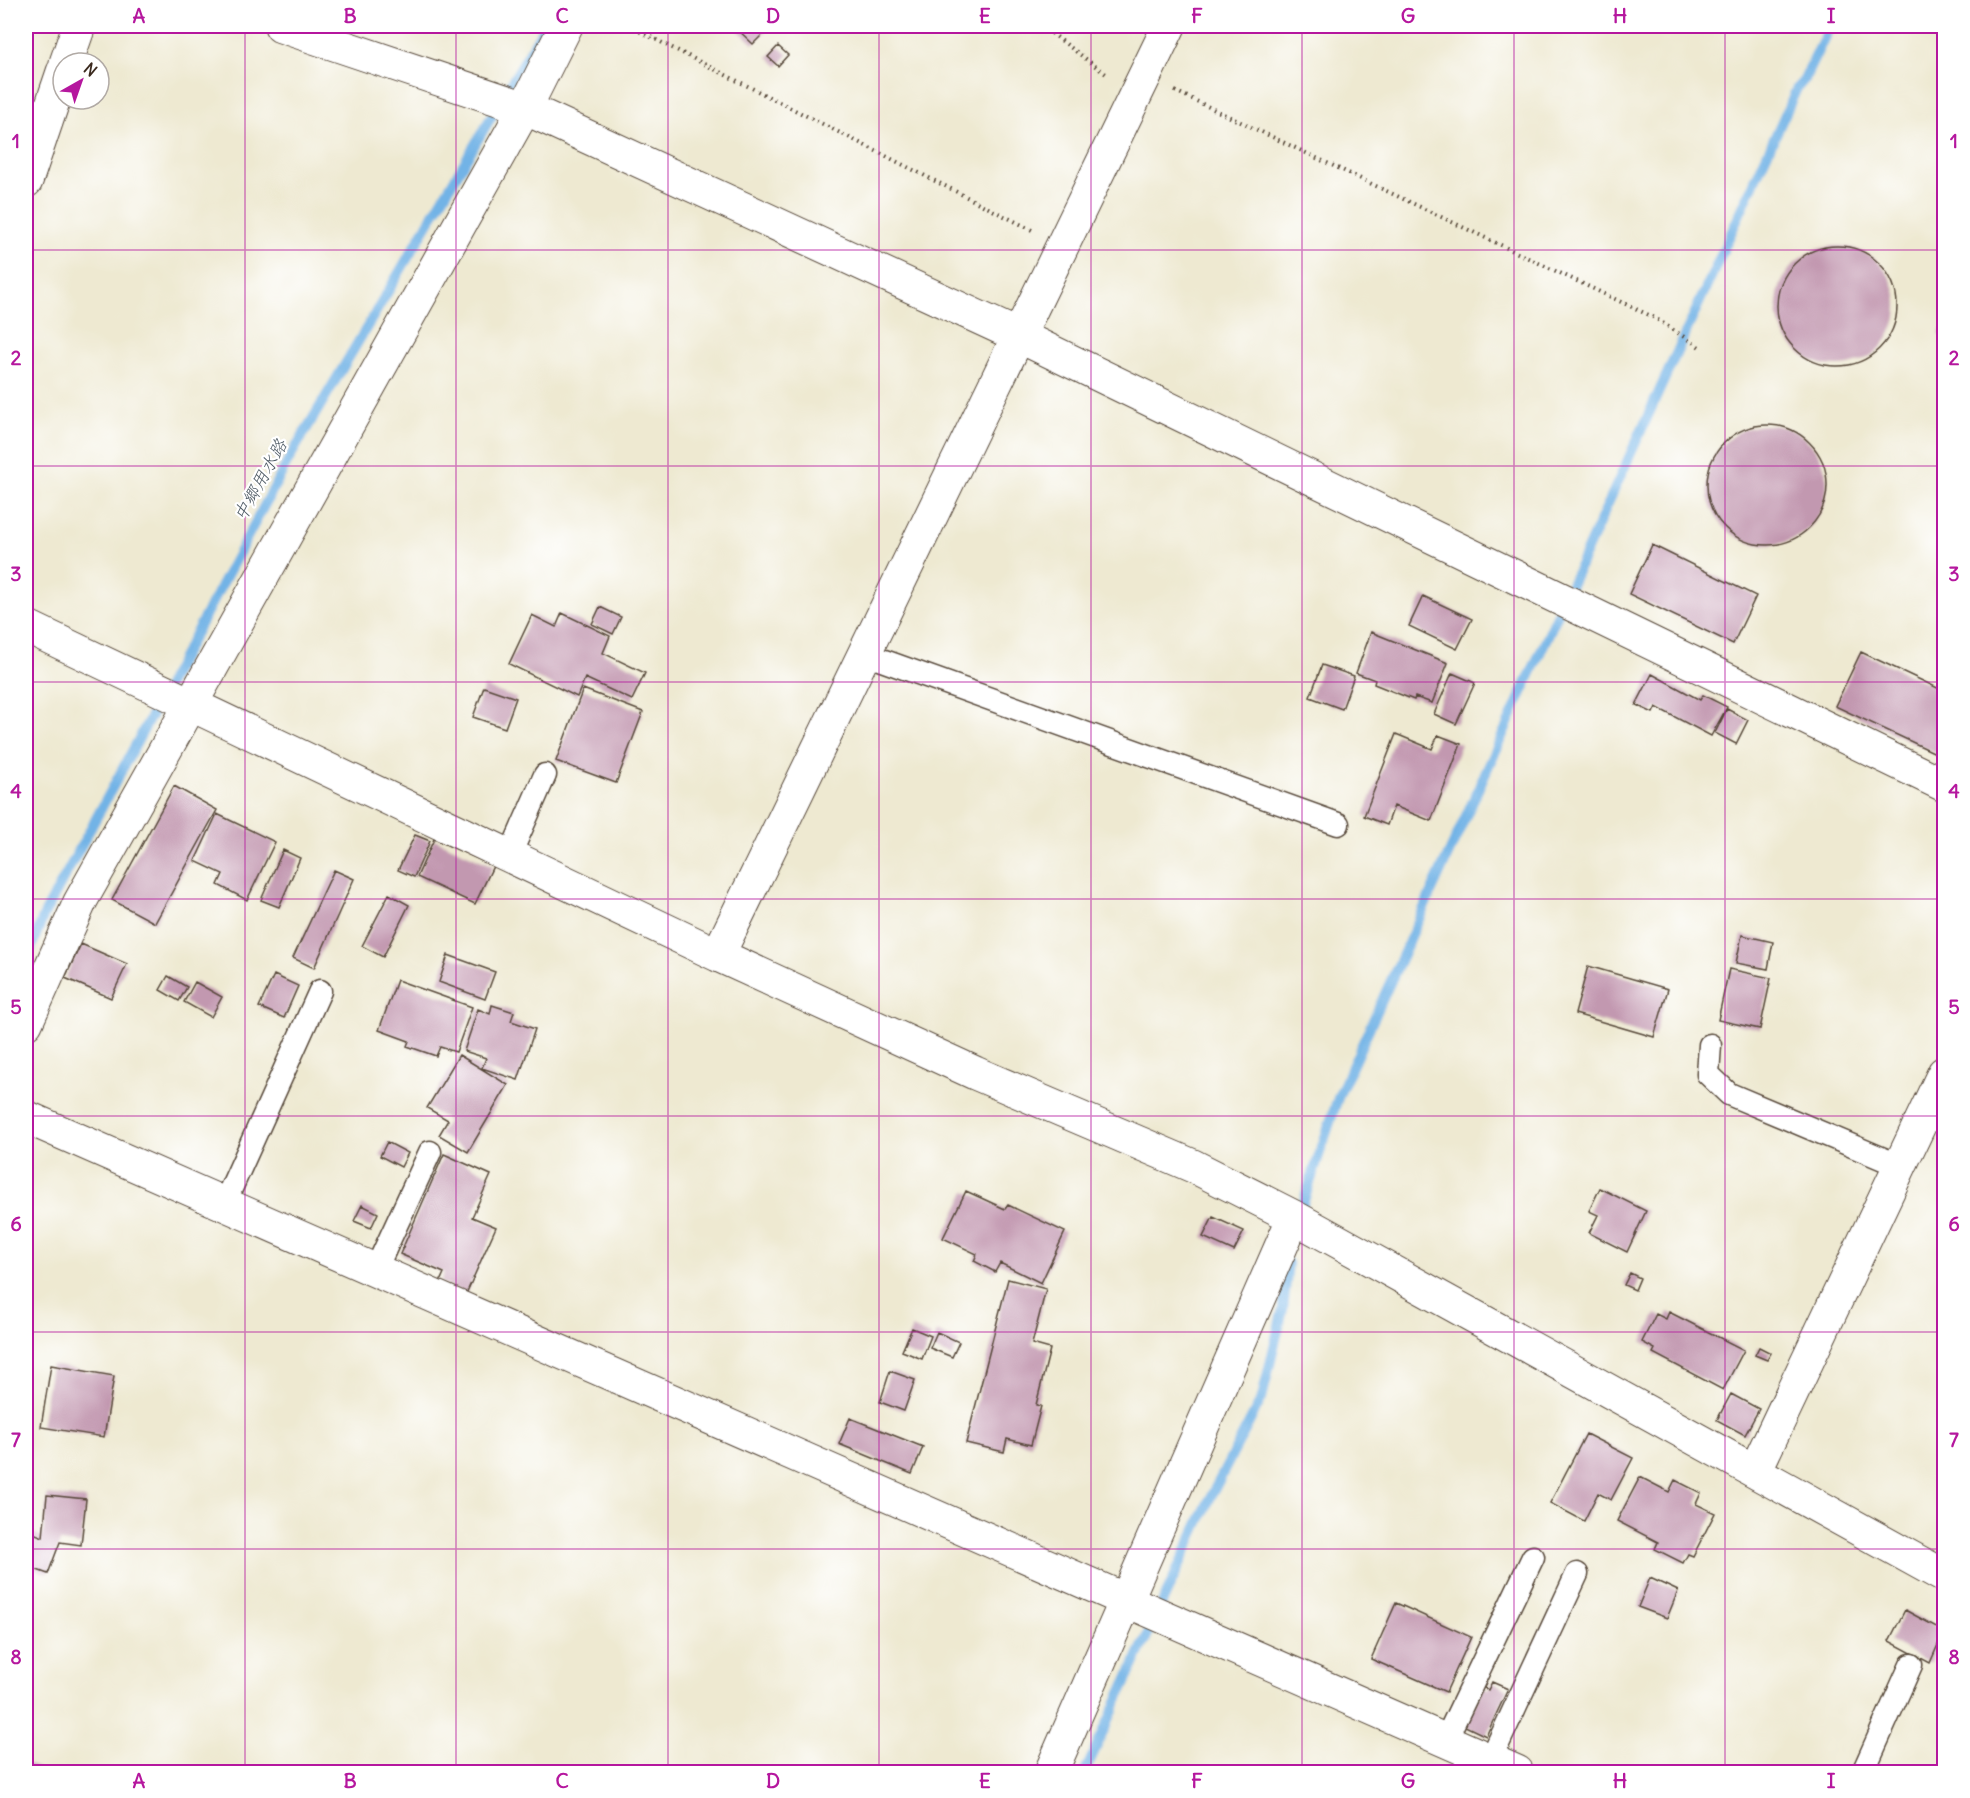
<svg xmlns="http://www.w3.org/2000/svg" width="1970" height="1798" font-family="Delius,'Klee One',sans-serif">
<rect width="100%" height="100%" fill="#fff"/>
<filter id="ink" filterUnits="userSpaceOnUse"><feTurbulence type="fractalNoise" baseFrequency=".0167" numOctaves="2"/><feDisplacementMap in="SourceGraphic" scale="12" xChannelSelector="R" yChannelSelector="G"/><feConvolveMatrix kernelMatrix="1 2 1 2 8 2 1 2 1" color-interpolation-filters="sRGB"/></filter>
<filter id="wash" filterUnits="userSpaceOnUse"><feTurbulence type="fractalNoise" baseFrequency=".008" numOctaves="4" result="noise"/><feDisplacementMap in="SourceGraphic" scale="24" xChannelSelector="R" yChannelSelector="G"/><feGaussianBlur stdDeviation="1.35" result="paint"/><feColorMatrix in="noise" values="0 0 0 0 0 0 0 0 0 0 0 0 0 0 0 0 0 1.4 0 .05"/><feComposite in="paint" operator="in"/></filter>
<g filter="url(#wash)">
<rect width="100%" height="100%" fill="#eee9d1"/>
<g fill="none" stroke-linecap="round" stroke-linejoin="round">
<!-- stream -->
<path stroke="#72b3e6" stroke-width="10" d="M26 961 44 915 293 452 545 26
M1299 1216 1339 1095 1797 88 1804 80 1830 26
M1085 1772 1212 1494 1262 1398 1283 1309 1288 1263"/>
</g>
<g id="blocks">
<!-- building -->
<path fill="#c298b0" d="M734 26H771L753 44Z
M778 46 788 55 778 66 768 57Z
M1777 306a60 60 0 1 1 120 0a60 60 0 1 1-120 0Z
M1944 323V337L1939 334Z
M1707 485a60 60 0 1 1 120 0a60 60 0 1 1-120 0Z
M1652 545 1756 596 1733 644 1629 594Z
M1423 596 1472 619 1457 649 1409 626Z
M600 607 621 617 613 634 592 624Z
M562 613 610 636 603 653 645 673 632 700 585 678 577 697 509 664 532 615 556 627Z
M1371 632 1448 663 1432 703 1415 697 1414 700 1374 684 1375 680 1356 673Z
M1861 652 1944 691V757L1835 706Z
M1322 665 1354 676 1342 709 1310 697Z
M1452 673 1475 683 1456 724 1434 714Z
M1652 674 1700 700 1703 695 1727 707 1711 736 1656 707 1653 713 1636 705Z
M484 687 516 698 505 728 473 717Z
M583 689 643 712 616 783 556 761Z
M1727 709 1748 720 1736 744 1715 733Z
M1396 734 1432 749 1438 735 1461 744 1431 821 1394 806 1387 825 1364 816Z
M174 786 217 810 155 923 112 900Z
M217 814 275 842 247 900 218 885 223 874 195 861Z
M415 835 430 841 414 877 398 870Z
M434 839 493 866 475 904 417 877Z
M283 850 300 858 279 907 261 900Z
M334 870 354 879 314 968 293 958Z
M389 894 409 905 383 957 362 946Z
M1742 935 1773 942 1768 969 1736 963Z
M81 944 127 964 111 998 65 978Z
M448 955 495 972 485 999 439 982Z
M1588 966 1668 989 1654 1037 1575 1014Z
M1729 969 1771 978 1760 1029 1718 1020Z
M274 975 298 986 284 1018 259 1007Z
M168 976 187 987 179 1001 160 990Z
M397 980 472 1007 456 1052 440 1047 436 1056 407 1046 409 1041 379 1030Z
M195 982 222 997 211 1017 184 1002Z
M492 1005 514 1012 511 1021 535 1029 518 1080 482 1068 486 1058 464 1051 478 1009 490 1014Z
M459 1055 508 1085 468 1152 439 1135 448 1120 427 1108Z
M387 1142 408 1153 401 1167 380 1156Z
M444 1154 491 1175 472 1217 496 1227 466 1294 440 1282 444 1273 400 1254Z
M1600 1188 1646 1211 1627 1252 1589 1233 1598 1215 1589 1211Z
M966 1191 1005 1209 1008 1205 1065 1232 1041 1283 1000 1263 995 1272 974 1261 977 1254 943 1238Z
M362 1205 378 1213 371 1228 354 1221Z
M1213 1217 1244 1231 1234 1251 1203 1237Z
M1630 1273 1640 1278 1635 1290 1624 1285Z
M1008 1279 1046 1289 1032 1344 1050 1349 1036 1405 1041 1406 1031 1445 1007 1439 1004 1452 966 1443Z
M1669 1312 1744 1350 1723 1390 1653 1353 1655 1349 1642 1342 1656 1314 1666 1319Z
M912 1328 931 1336 922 1359 902 1351Z
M937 1332 959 1342 952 1357 930 1348Z
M1759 1347 1771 1353 1767 1360 1755 1355Z
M51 1365 114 1376 104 1437 41 1427Z
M890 1371 915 1380 904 1411 880 1402Z
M1731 1394 1759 1409 1745 1435 1717 1420Z
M850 1418 923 1447 912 1474 839 1444Z
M1586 1434 1633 1458 1611 1500 1598 1493 1584 1521 1550 1503Z
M1640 1477 1669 1492 1675 1480 1701 1493 1696 1504 1715 1513 1693 1556 1688 1554 1683 1563 1655 1549 1658 1542 1617 1521Z
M47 1495 86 1499 81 1545 60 1542 48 1574 26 1566V1530L43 1537Z
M1650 1578 1678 1591 1667 1618 1638 1607Z
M1396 1603 1471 1637 1446 1692 1371 1659Z
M1905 1610 1944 1631 1930 1663 1889 1641Z
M1492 1682 1508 1689 1486 1736 1465 1726 1483 1687 1488 1690Z
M26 1763 47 1772H26Z"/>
</g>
</g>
<g filter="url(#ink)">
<use href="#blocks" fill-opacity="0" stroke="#564739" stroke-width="1.5"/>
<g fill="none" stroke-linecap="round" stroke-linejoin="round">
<defs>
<path id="lane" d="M865 654 1338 824
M509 857 545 775
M1710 1045 1708 1074 1729 1094 1900 1166
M224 1204 320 991
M375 1271 430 1152
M1445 1741 1533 1557
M1490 1761 1577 1574
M1863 1772 1911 1665"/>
<path id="street" d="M281 26 525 108 1019 336 1944 785
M66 63 79 26
M26 181 63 72
M26 626 718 955 1169 26
M718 955 975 1073 1193 1166 1294 1217 1944 1576
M26 1023 80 902 525 108 566 26
M26 1117 1517 1772
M1755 1471 1944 1073
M1051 1772 1294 1217"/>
</defs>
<!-- lane casing -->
<use href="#lane" stroke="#564739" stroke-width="25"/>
<!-- street casing -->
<use href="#street" stroke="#564739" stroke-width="35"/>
<!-- path -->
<path stroke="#564739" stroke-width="4" stroke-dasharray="1.5 4.5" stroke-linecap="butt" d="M629 26 1032 230
M1042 26 1106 74
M1175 91 1655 318 1701 348"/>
<!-- lane -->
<use href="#lane" stroke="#fff" stroke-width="22"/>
<!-- street -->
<use href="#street" stroke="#fff" stroke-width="33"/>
</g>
</g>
<!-- grid -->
<path fill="none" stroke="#b5179e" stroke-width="1.5" stroke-opacity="0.55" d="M245 26V1772M456 26V1772M668 26V1772M879 26V1772M1091 26V1772M1302 26V1772M1514 26V1772M1725 26V1772M26 250H1944M26 466H1944M26 682H1944M26 899H1944M26 1116H1944M26 1332H1944M26 1549H1944"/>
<g text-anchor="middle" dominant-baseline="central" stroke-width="4.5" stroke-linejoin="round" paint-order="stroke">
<!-- water labels -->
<g font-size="18" font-style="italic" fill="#4e5a64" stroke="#fff">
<text transform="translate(260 480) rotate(-61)">中郷用水路</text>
</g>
</g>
<!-- margin -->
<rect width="1970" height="1798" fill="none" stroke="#fff" stroke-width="66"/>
<!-- north arrow -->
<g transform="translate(81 81) rotate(40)"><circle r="28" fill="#ffffff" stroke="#b1aaa5" stroke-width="1.5"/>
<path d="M0-4.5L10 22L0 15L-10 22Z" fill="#b5179e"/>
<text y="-9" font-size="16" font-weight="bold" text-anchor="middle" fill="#3b2a1e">N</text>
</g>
<rect x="33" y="33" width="1904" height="1732" fill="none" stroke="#b5179e" stroke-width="2"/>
<g font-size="20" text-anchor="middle" font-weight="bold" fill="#b5179e">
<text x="139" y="23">A</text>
<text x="350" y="23">B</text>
<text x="562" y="23">C</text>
<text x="773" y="23">D</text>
<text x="985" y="23">E</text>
<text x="1197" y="23">F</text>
<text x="1408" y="23">G</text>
<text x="1620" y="23">H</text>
<text x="1831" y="23">I</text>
<text x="16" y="148">1</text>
<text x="1954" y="148">1</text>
<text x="16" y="365">2</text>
<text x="1954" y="365">2</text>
<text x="16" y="581">3</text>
<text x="1954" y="581">3</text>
<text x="16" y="798">4</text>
<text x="1954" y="798">4</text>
<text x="16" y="1014">5</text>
<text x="1954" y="1014">5</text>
<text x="16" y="1231">6</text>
<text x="1954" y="1231">6</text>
<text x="16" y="1447">7</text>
<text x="1954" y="1447">7</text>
<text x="16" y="1664">8</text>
<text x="1954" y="1664">8</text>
<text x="139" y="1788">A</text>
<text x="350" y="1788">B</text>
<text x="562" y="1788">C</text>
<text x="773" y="1788">D</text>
<text x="985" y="1788">E</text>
<text x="1197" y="1788">F</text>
<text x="1408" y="1788">G</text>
<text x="1620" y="1788">H</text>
<text x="1831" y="1788">I</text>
</g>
</svg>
